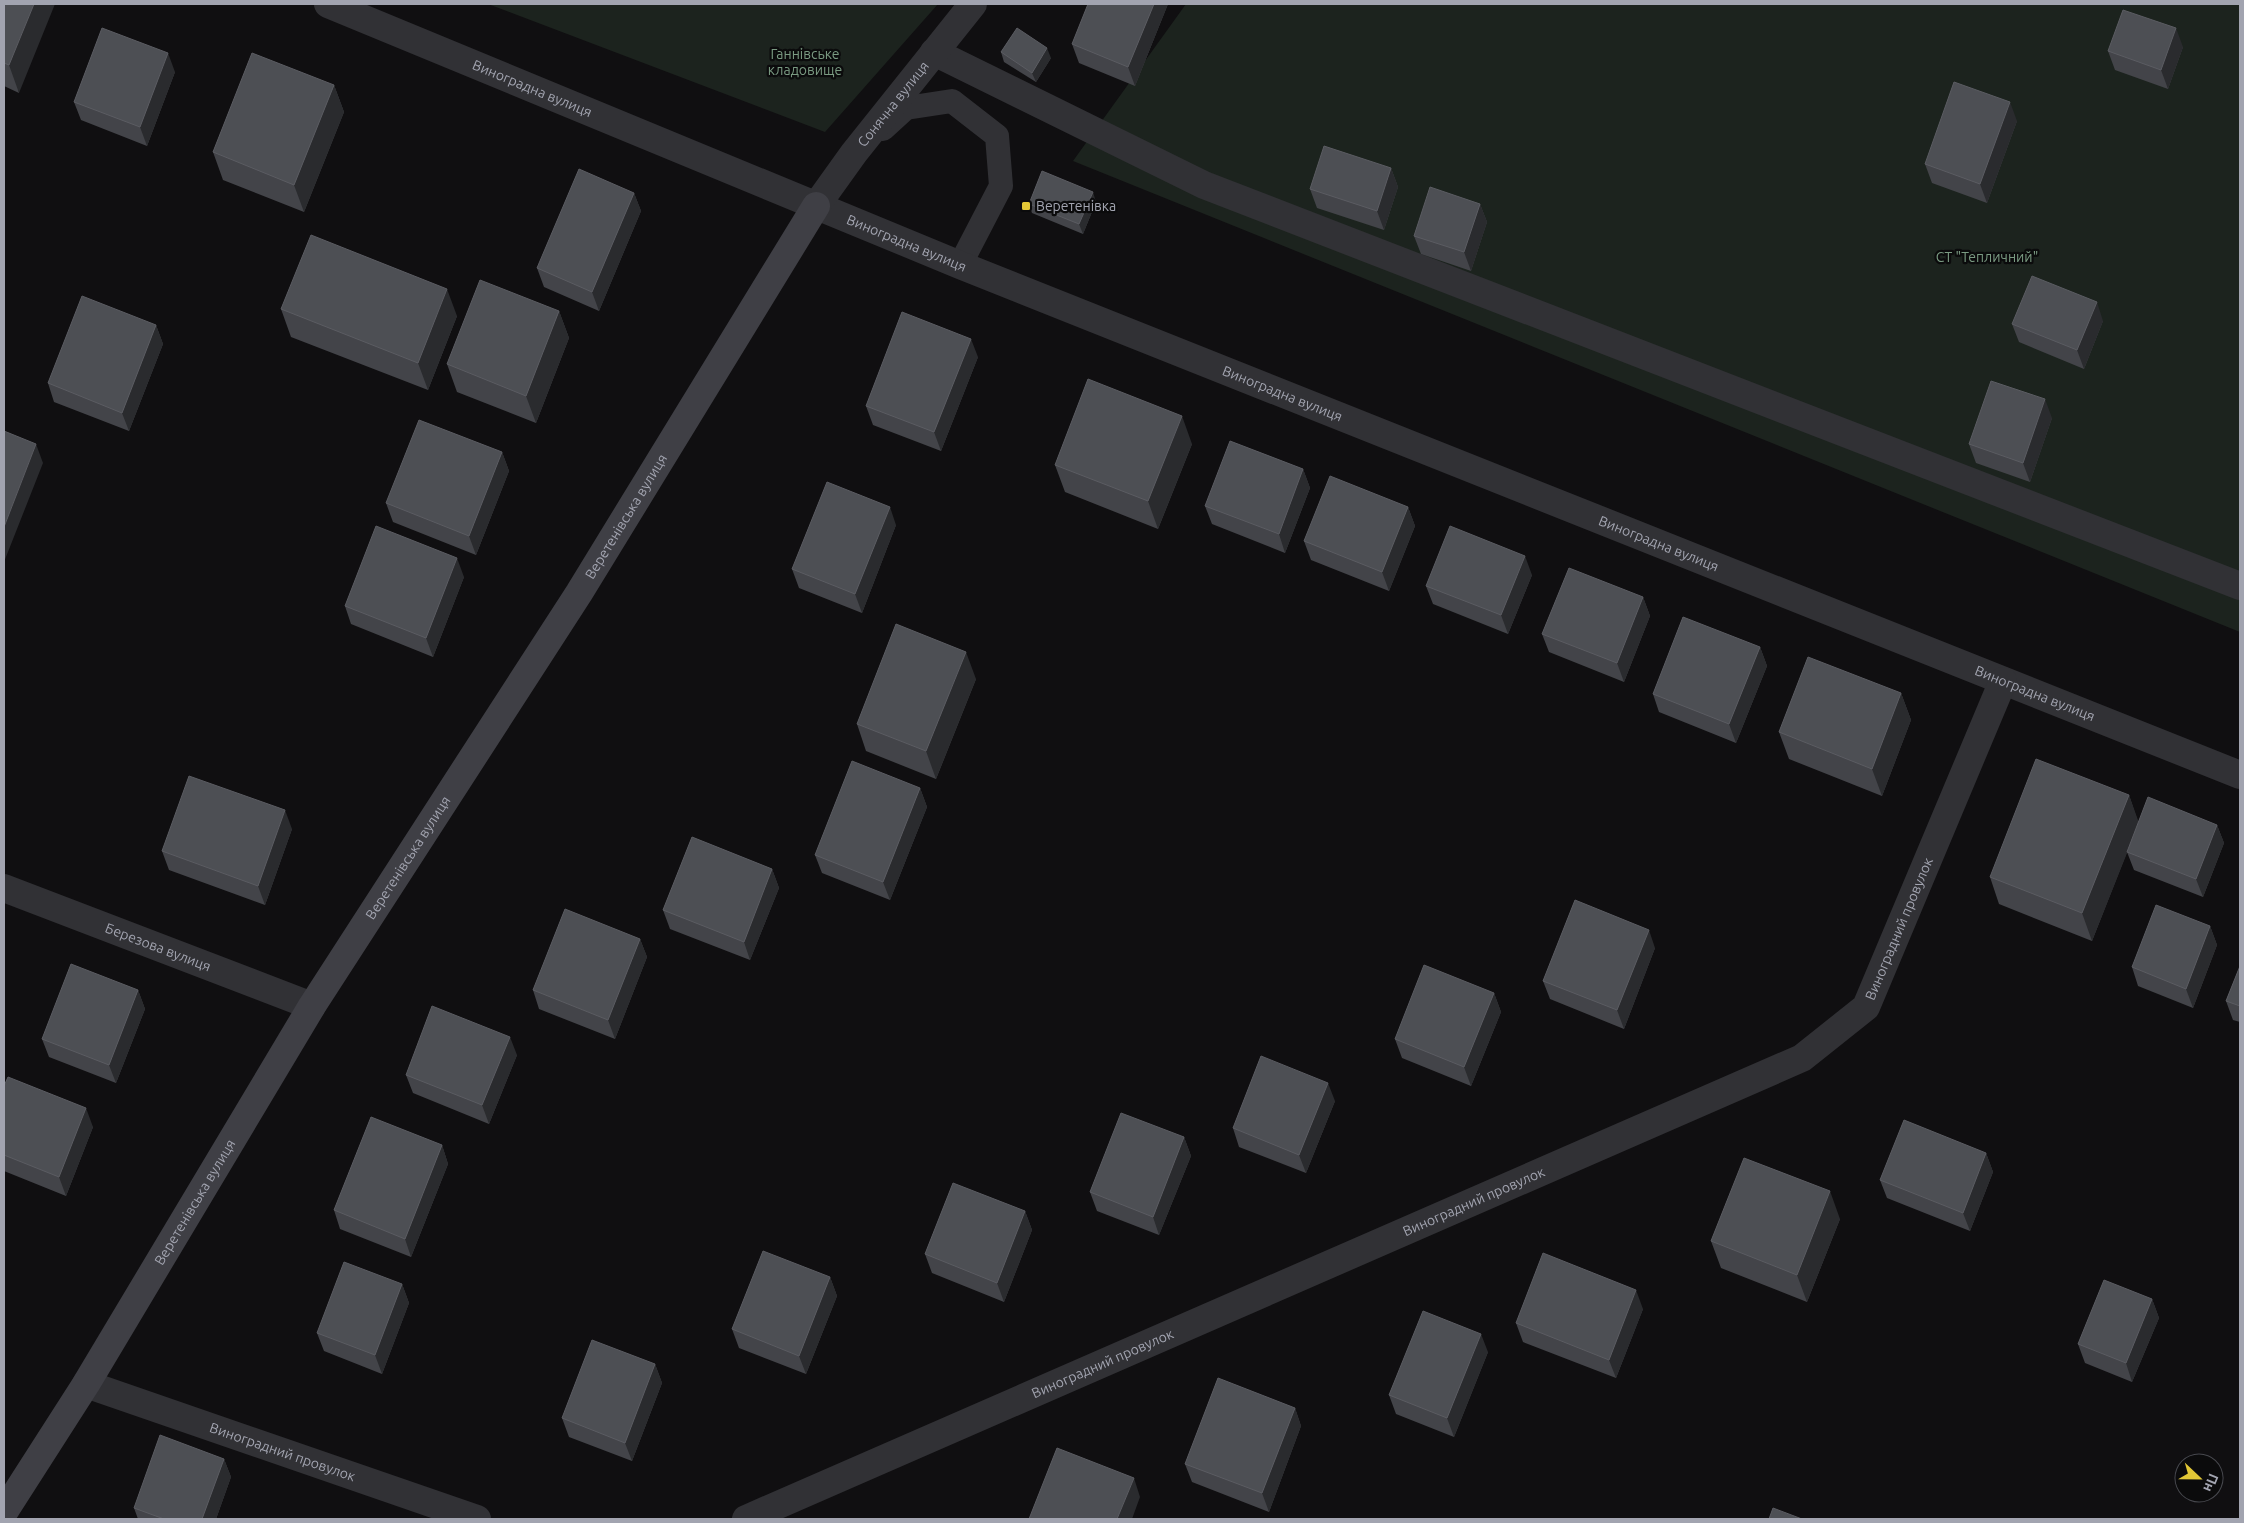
<svg xmlns="http://www.w3.org/2000/svg" width="2244" height="1523" font-family="Ubuntu,sans-serif">
<rect width="100%" height="100%" fill="#100f11"/>
<!-- green -->
<path fill="#1c231e" d="M488 4H938L825 132Z
M1186 4H2240V632L1073 161Z"/>
<g fill="none" stroke-linecap="round" stroke-linejoin="round">
<!-- lane -->
<path stroke="#313135" stroke-width="24" d="M883 129 906 108 952 101 997 136 1001 186 960 265"/>
<!-- street -->
<g stroke="#313135" stroke-width="28">
<path id="s1" d="M328 4 960 265 2240 775"/>
<path d="M934 52 1204 185 2240 586"/>
<path id="s2" d="M816 206 854 153 973 4"/>
<path id="s3" d="M4 888 312 1006"/>
<path id="s4" d="M86 1384 477 1519"/>
<path id="s5" d="M746 1519 1802 1058 1866 1007 2003 681"/>
</g>
<!-- secondary -->
<path stroke="#3f3f45" stroke-width="28" id="s6" d="M4 1512 86 1384 312 1006 579 593 816 206"/>
</g>
<!-- wall -->
<path fill="#434449" d="M4 4 19 93 4 86Z
M1168 4 1135 86 1079 63 1072 44Z
M2183 47 2168 89 2115 70 2108 51Z
M1001 52 1051 58 1036 82 1004 62Z
M175 72 147 146 81 120 74 102Z
M334 85 344 112 304 212 223 180 213 152Z
M2017 121 1987 203 1932 183 1925 164Z
M1391 168 1398 187 1384 230 1317 208 1310 189Z
M634 193 641 211 599 311 544 287 537 268Z
M1096 202 1083 234 1032 213 1029 204Z
M1480 204 1487 222 1471 271 1421 254 1414 236Z
M281 309 457 316 428 390 291 337Z
M559 311 569 338 536 423 457 392 447 364Z
M2103 321 2084 369 2019 342 2012 324Z
M156 325 163 344 129 431 54 402 48 383Z
M978 357 941 451 873 425 866 406Z
M2052 418 2030 482 1976 463 1969 444Z
M1192 444 1158 529 1065 492 1055 465Z
M502 452 509 471 476 555 393 522 386 503Z
M1303 469 1310 488 1285 553 1212 524 1205 506Z
M1408 507 1415 526 1389 591 1311 560 1304 541Z
M896 525 862 613 799 588 792 569Z
M1532 575 1508 634 1433 604 1426 586Z
M464 577 433 657 351 624 345 606Z
M1643 597 1650 616 1624 682 1549 652 1542 634Z
M1760 647 1767 666 1736 743 1659 712 1653 694Z
M976 679 936 779 866 751 857 724Z
M1901 693 1911 720 1882 796 1789 759 1779 732Z
M920 788 927 807 890 900 822 873 815 855Z
M2129 795 2138 822 2217 825 2224 843 2203 897 2134 870 2127 852 2092 941 1999 904 1990 877Z
M292 829 265 905 169 870 162 851Z
M772 869 779 888 750 960 670 929 663 910Z
M2210 926 2217 945 2193 1008 2138 986 2132 967Z
M640 939 647 957 615 1039 539 1009 533 990Z
M1655 948 1624 1029 1550 999 1543 981Z
M2240 966V1022L2233 1020 2226 1001Z
M138 990 145 1009 116 1083 49 1057 42 1039Z
M1494 993 1501 1012 1471 1086 1402 1058 1395 1039Z
M517 1055 489 1124 413 1093 406 1075Z
M4 1086 93 1127 66 1196 4 1171Z
M1335 1101 1306 1173 1239 1147 1233 1128Z
M1184 1137 1191 1156 1159 1235 1097 1211 1090 1192Z
M442 1145 448 1164 411 1257 340 1229 334 1210Z
M1986 1153 1993 1172 1970 1231 1887 1198 1880 1180Z
M1025 1211 1032 1230 1004 1302 932 1273 925 1254Z
M1840 1219 1807 1302 1721 1268 1711 1241Z
M830 1277 837 1296 806 1374 739 1348 732 1329Z
M402 1284 409 1303 382 1374 324 1351 317 1333Z
M2152 1299 2159 1318 2132 1382 2085 1363 2078 1344Z
M1643 1309 1616 1378 1523 1342 1516 1323Z
M1488 1352 1454 1437 1396 1414 1389 1395Z
M655 1364 662 1383 632 1461 569 1437 562 1418Z
M1295 1408 1301 1426 1269 1512 1192 1482 1185 1464Z
M224 1459 231 1477 216 1519H138L134 1508Z"/>
<!-- shaded-wall -->
<path fill="#2a2b2e" d="M34 4H55L19 93 9 65Z
M1154 4H1168L1135 86 1128 67Z
M2176 28 2183 47 2168 89 2161 70Z
M1047 48 1051 58 1036 82 1032 73Z
M168 53 175 72 147 146 140 127Z
M334 85 344 112 304 212 294 185Z
M2010 102 2017 121 1987 203 1980 184Z
M1391 168 1398 187 1384 230 1377 211Z
M1093 192 1096 202 1083 234 1079 224Z
M634 193 641 211 599 311 592 292Z
M1480 204 1487 222 1471 271 1464 252Z
M447 289 457 316 428 390 418 363Z
M2097 302 2103 321 2084 369 2077 350Z
M559 311 569 338 536 423 526 396Z
M156 325 163 344 129 431 122 413Z
M971 339 978 357 941 451 934 432Z
M2045 399 2052 418 2030 482 2023 463Z
M1182 416 1192 444 1158 529 1148 501Z
M36 444 43 463 4 562V527Z
M502 452 509 471 476 555 469 536Z
M1303 469 1310 488 1285 553 1279 534Z
M890 507 896 525 862 613 855 594Z
M1408 507 1415 526 1389 591 1382 572Z
M1525 556 1532 575 1508 634 1501 615Z
M457 558 464 577 433 657 426 638Z
M1643 597 1650 616 1624 682 1617 663Z
M1760 647 1767 666 1736 743 1729 724Z
M966 652 976 679 936 779 926 751Z
M1901 693 1911 720 1882 796 1872 769Z
M920 788 927 807 890 900 883 882Z
M2129 795 2139 823 2092 941 2082 913Z
M285 810 292 829 265 905 258 886Z
M2217 825 2224 843 2203 897 2196 879Z
M772 869 779 888 750 960 744 942Z
M2210 926 2217 945 2193 1008 2186 989Z
M1649 930 1655 948 1624 1029 1617 1010Z
M640 939 647 957 615 1039 608 1020Z
M138 990 145 1009 116 1083 109 1065Z
M1494 993 1501 1012 1471 1086 1464 1067Z
M510 1037 517 1055 489 1124 482 1105Z
M1328 1083 1335 1101 1306 1173 1299 1155Z
M86 1108 93 1127 66 1196 59 1177Z
M1184 1137 1191 1156 1159 1235 1153 1217Z
M442 1145 448 1164 411 1257 405 1239Z
M1986 1153 1993 1172 1970 1231 1963 1213Z
M1830 1191 1840 1219 1807 1302 1797 1275Z
M1025 1211 1032 1230 1004 1302 997 1283Z
M830 1277 837 1296 806 1374 799 1356Z
M402 1284 409 1303 382 1374 375 1355Z
M1636 1290 1643 1309 1616 1378 1609 1360Z
M2152 1299 2159 1318 2132 1382 2126 1363Z
M1481 1334 1488 1352 1454 1437 1447 1418Z
M655 1364 662 1383 632 1461 625 1443Z
M1295 1408 1301 1426 1269 1512 1262 1493Z
M224 1459 231 1477 216 1519H202Z
M1134 1478 1140 1497 1132 1519H1117Z"/>
<!-- building -->
<path fill="#4d4f54" stroke="#5b5c62" d="M4 4H34L9 65 4 63Z
M1088 4H1154L1128 67 1072 44Z
M2123 10 2176 28 2161 70 2108 51Z
M102 28 168 53 140 127 74 102Z
M1017 28 1047 48 1032 73 1001 52Z
M252 53 334 85 294 185 213 152Z
M1954 82 2010 102 1980 184 1925 164Z
M1324 146 1391 168 1377 211 1310 189Z
M579 169 634 193 592 292 537 268Z
M1042 171 1093 192 1079 224 1029 204Z
M1430 187 1480 204 1464 252 1414 236Z
M311 235 447 289 418 363 281 309Z
M2032 276 2097 302 2077 350 2012 324Z
M480 280 559 311 526 396 447 364Z
M82 296 156 325 122 413 48 383Z
M902 312 971 339 934 432 866 406Z
M1088 379 1182 416 1148 501 1055 465Z
M1991 381 2045 399 2023 463 1969 444Z
M419 420 502 452 469 536 386 503Z
M4 431 36 444 4 527Z
M1230 441 1303 469 1279 534 1205 506Z
M1330 476 1408 507 1382 572 1304 541Z
M827 482 890 507 855 594 792 569Z
M376 526 457 558 426 638 345 606Z
M1450 526 1525 556 1501 615 1426 586Z
M1569 568 1643 597 1617 663 1542 634Z
M1683 617 1760 647 1729 724 1653 694Z
M896 624 966 652 926 751 857 724Z
M1808 657 1901 693 1872 769 1779 732Z
M2036 759 2129 795 2082 913 1990 877Z
M852 761 920 788 883 882 815 855Z
M189 776 285 810 258 886 162 851Z
M2148 797 2217 825 2196 879 2127 852Z
M692 837 772 869 744 942 663 910Z
M1575 900 1649 930 1617 1010 1543 981Z
M2156 905 2210 926 2186 989 2132 967Z
M565 909 640 939 608 1020 533 990Z
M71 964 138 990 109 1065 42 1039Z
M1424 965 1494 993 1464 1067 1395 1039Z
M2240 966V1006L2226 1001Z
M432 1006 510 1037 482 1105 406 1075Z
M1261 1056 1328 1083 1299 1155 1233 1128Z
M8 1077 86 1108 59 1177 4 1155V1086Z
M1121 1113 1184 1137 1153 1217 1090 1192Z
M371 1117 442 1145 405 1239 334 1210Z
M1904 1120 1986 1153 1963 1213 1880 1180Z
M1744 1158 1830 1191 1797 1275 1711 1241Z
M953 1183 1025 1211 997 1283 925 1254Z
M763 1251 830 1277 799 1356 732 1329Z
M1543 1253 1636 1290 1609 1360 1516 1323Z
M344 1262 402 1284 375 1355 317 1333Z
M2104 1280 2152 1299 2126 1363 2078 1344Z
M1423 1311 1481 1334 1447 1418 1389 1395Z
M592 1340 655 1364 625 1443 562 1418Z
M1218 1378 1295 1408 1262 1493 1185 1464Z
M160 1435 224 1459 202 1519H164L134 1508Z
M1057 1448 1134 1478 1117 1519H1029Z
M1773 1508 1802 1519H1769Z"/>
<!-- markers -->
<rect fill="#e2c736" stroke="#0b0b0c" stroke-width="2" x="1021" y="201" width="10" height="10" rx="2.5"/>
<g text-anchor="middle" dominant-baseline="central" stroke-width="4.5" stroke-linejoin="round" paint-order="stroke">
<!-- park labels -->
<g font-size="14" fill="#7a9a82" stroke="#0b0b0c">
<text x="805" y="54">Ганнівське<tspan x="805" dy="16">кладовище</tspan></text>
<text x="1987" y="257">СТ "Тепличний"</text>
</g>
<!-- street labels -->
<g font-size="14" fill="#a2a4b0" stroke="#0b0b0c">
<text stroke="none"><textPath href="#s1" startOffset="221">Виноградна вулиця</textPath></text>
<text stroke="none"><textPath href="#s2" startOffset="128">Сонячна вулиця</textPath></text>
<text stroke="none"><textPath href="#s1" startOffset="626">Виноградна вулиця</textPath></text>
<text stroke="none"><textPath href="#s1" startOffset="1031">Виноградна вулиця</textPath></text>
<text stroke="none"><textPath href="#s6" startOffset="1174">Веретенівська вулиця</textPath></text>
<text stroke="none"><textPath href="#s1" startOffset="1436">Виноградна вулиця</textPath></text>
<text stroke="none"><textPath href="#s1" startOffset="1841">Виноградна вулиця</textPath></text>
<text stroke="none"><textPath href="#s6" startOffset="769">Веретенівська вулиця</textPath></text>
<text stroke="none"><textPath href="#s5" startOffset="1319">Виноградний провулок</textPath></text>
<text stroke="none"><textPath href="#s3" startOffset="165">Березова вулиця</textPath></text>
<text stroke="none"><textPath href="#s6" startOffset="364">Веретенівська вулиця</textPath></text>
<text stroke="none"><textPath href="#s5" startOffset="794">Виноградний провулок</textPath></text>
<text stroke="none"><textPath href="#s5" startOffset="389">Виноградний провулок</textPath></text>
<text stroke="none"><textPath href="#s4" startOffset="208">Виноградний провулок</textPath></text>
</g>
<!-- poi labels -->
<g font-size="14" fill="#a2a4b0" stroke="#0b0b0c" text-anchor="start">
<text x="1036" y="206">Веретенівка</text>
</g>
</g>
<!-- border -->
<rect width="2244" height="1523" fill="none" stroke="#a2a4b0" stroke-width="10"/>
<!-- north arrow -->
<g transform="translate(2199 1478) rotate(112)"><circle r="24" fill="#0b0b0c" stroke="#47484e"/>
<path d="M0-4L9 19L0 12L-9 19Z" fill="#e2c736"/>
<text y="-8" font-size="14" font-weight="bold" text-anchor="middle" fill="#a2a4b0">Пн</text>
</g>
</svg>
